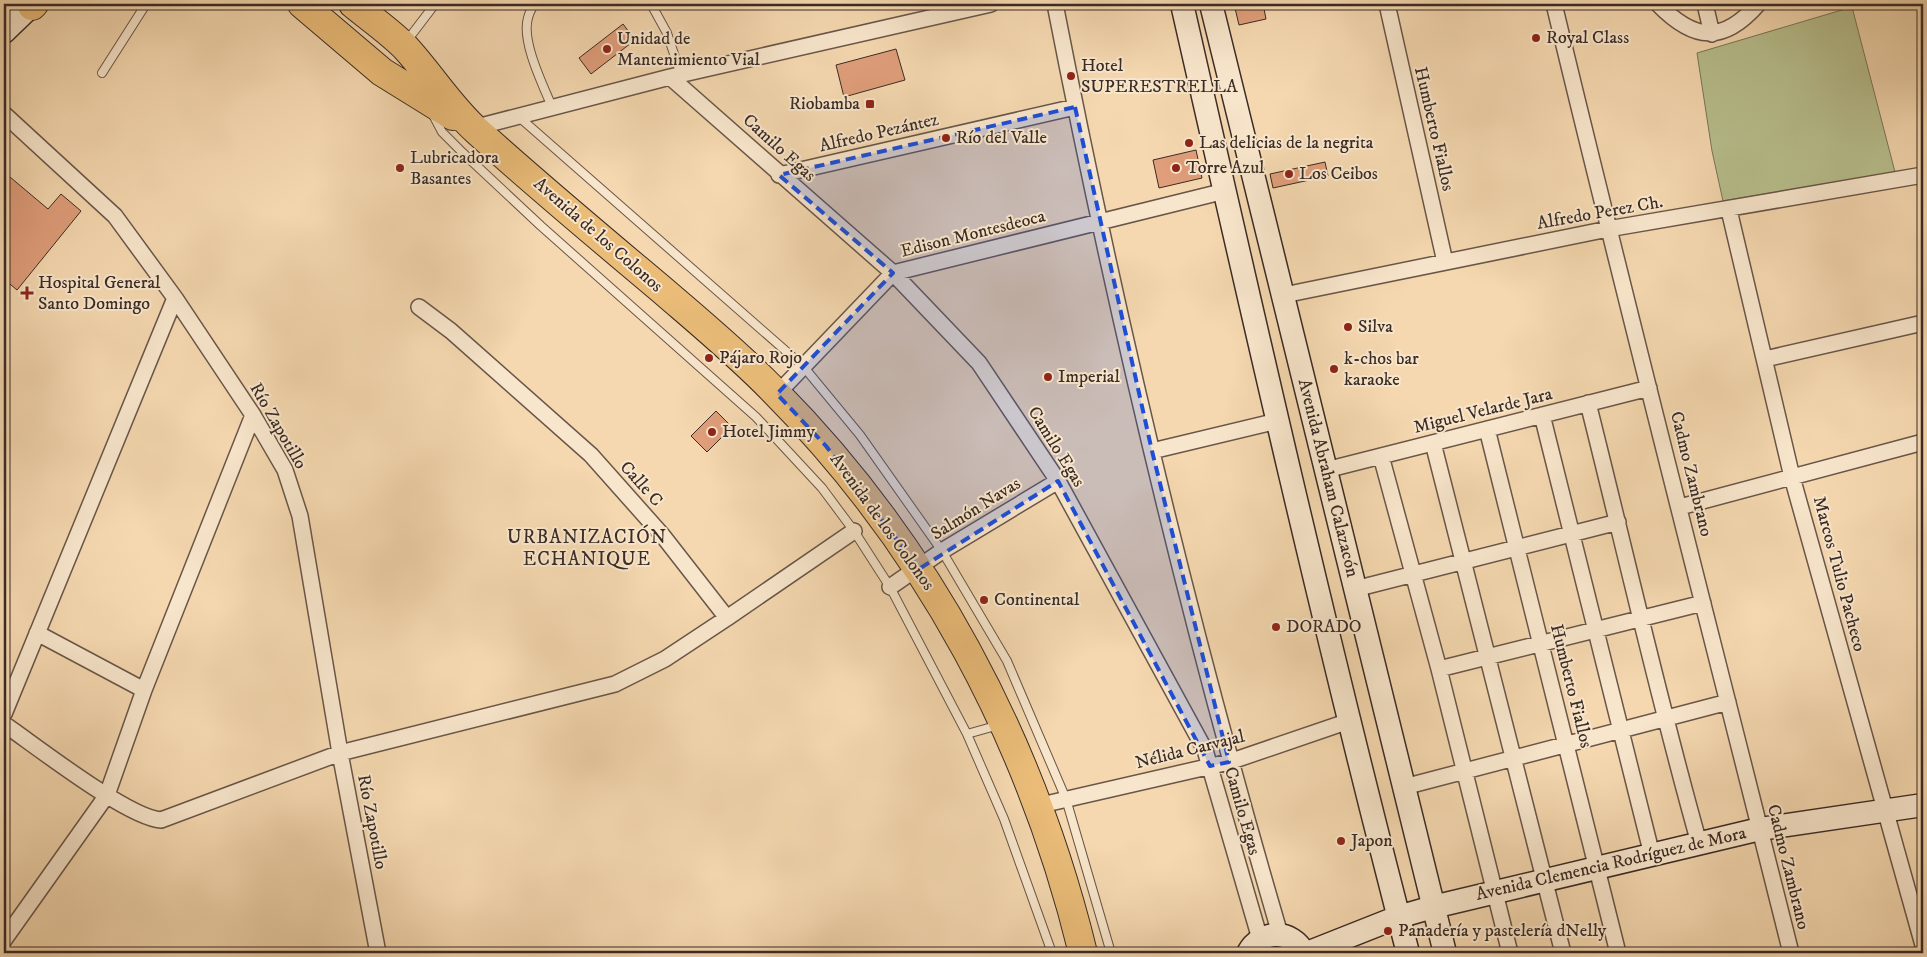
<svg xmlns="http://www.w3.org/2000/svg" width="1927" height="957" font-family="'IM FELL DW Pica',serif">
<rect width="100%" height="100%" fill="#f5d8b0"/>
<filter id="stains"><feTurbulence type="fractalNoise" baseFrequency=".004" numOctaves="4"/><feColorMatrix values="0 0 0 0 .2 0 0 0 0 .09 0 0 0 0 .02 0 0 0 .5 -.17"/></filter>
<radialGradient id="worn" r=".72"><stop offset=".6" stop-color="#630" stop-opacity="0"/><stop offset="1" stop-color="#630" stop-opacity=".3"/></radialGradient>
<!-- green -->
<path fill="#b8bf8e" stroke="#79755a" d="M1852 7 1895 172 1723 201 1712 151 1697 53Z"/>
<!-- building -->
<path fill="#e09e7b" stroke="#3a2b25" d="M1234 4H1263L1266 19 1239 25Z
M623 24 635 40 591 74 579 58Z
M896 49 905 80 844 97 836 65Z
M1196 150 1202 178 1159 188 1153 160Z
M1325 162 1328 176 1273 188 1270 174Z
M4 172 48 209 61 194 81 211 17 290 4 279Z
M716 411 732 427 707 452 691 436Z"/>
<g fill="none" stroke-linecap="round" stroke-linejoin="round">
<defs>
<path id="lane" d="M534 4C532 8 529 13 528 18 521 41 543 85 552 107
M651 4 667 33 681 75
M406 42 435 4
M102 73 146 4
M432 113 442 132 463 153 541 226 756 417 822 488 854 531 890 587 967 734 1004 819 1052 953
M519 117 803 366 860 435 942 551 1007 661 1066 799 1111 953
M967 734 999 725"/>
<path id="street" d="M1055 4C1116 317 1190 628 1280 934
M1387 4 1445 262
M1554 4C1630 321 1712 637 1791 953
M1658 4C1694 41 1723 44 1758 4
M1705 4 1712 34
M670 77 893 273 979 363 1058 481 1205 750 1260 939
M4 114 115 216 175 298 253 415 285 470 300 516 340 753 378 953
M473 128 670 77 991 4
M779 175 1075 107
M1729 210 1792 477 1923 945
M1284 295 1608 229 1923 175
M419 307 451 331 591 455 663 536 727 618 854 531
M1765 359 1923 323
M777 394 893 273 1225 191
M1588 403C1625 550 1658 698 1699 843
M1542 415 1652 855
M1487 429 1618 953
M1433 443 1563 953
M1152 451 1277 421
M1381 456 1439 669 1510 953
M1326 470 1649 388
M1680 507 1923 442
M890 587 942 551 1058 481
M1355 589 1618 522
M37 633 144 690
M1439 669 1703 603
M4 714 175 298
M4 724C36 746 128 818 161 820L340 753 615 684 665 659 727 618
M1404 787 1728 702
M1037 806 1229 762 1349 721
M4 940 107 795 144 690 253 415"/>
<path id="secondary" d="M1182 4C1254 321 1326 638 1408 953
M1211 4 1445 953
M4 32 33 4
M1248 953C1261 929 1292 929 1304 953
M1307 953 1398 917 1433 907 1760 829 1923 805"/>
<path id="highway" d="M302 4 382 72 453 116
M353 4C370 18 389 31 405 47 430 74 450 107 477 131 539 187 604 241 668 295 704 326 740 356 773 390 928 546 1031 740 1083 953
M32 6 34 4"/>
</defs>
<!-- lane casing -->
<use href="#lane" stroke="#695648" stroke-width="10"/>
<!-- street casing -->
<use href="#street" stroke="#695648" stroke-width="18"/>
<!-- secondary casing -->
<use href="#secondary" stroke="#3a2b25" stroke-width="25"/>
<!-- highway casing -->
<use href="#highway" stroke="#3a2b25" stroke-width="30"/>
<!-- lane -->
<use href="#lane" stroke="#f8e6cc" stroke-width="8"/>
<!-- street -->
<use href="#street" stroke="#f8e6cc" stroke-width="15"/>
<!-- secondary -->
<use href="#secondary" stroke="#f8e6cc" stroke-width="22"/>
<!-- highway -->
<use href="#highway" stroke="#eabc78" stroke-width="28"/>
</g>
<!-- marked area -->
<path fill="#1d4ed8" fill-opacity="0.2" stroke="#1d4ed8" stroke-width="4" stroke-dasharray="10 6" stroke-linejoin="round" d="M1075 107 1152 451 1229 762 1210 766 1058 481 919 569 826 446 777 394 893 273 779 175Z"/>
<!-- markers -->
<g fill="#8f2418" stroke="#f8e6cc" stroke-width="2">
<circle cx="1536" cy="38" r="5"/>
<circle cx="607" cy="49" r="5"/>
<circle cx="1071" cy="76" r="5"/>
<rect x="865" y="99" width="10" height="10" rx="2.5"/>
<circle cx="946" cy="138" r="5"/>
<circle cx="1189" cy="143" r="5"/>
<circle cx="400" cy="168" r="5"/>
<circle cx="1176" cy="168" r="5"/>
<circle cx="1289" cy="174" r="5"/>
<path d="M24.5 285.5h5v5h5v5h-5v5h-5v-5h-5v-5h5z"/>
<circle cx="1348" cy="327" r="5"/>
<circle cx="709" cy="358" r="5"/>
<circle cx="1334" cy="369" r="5"/>
<circle cx="1048" cy="377" r="5"/>
<circle cx="712" cy="432" r="5"/>
<circle cx="984" cy="600" r="5"/>
<circle cx="1276" cy="627" r="5"/>
<circle cx="1341" cy="841" r="5"/>
<circle cx="1388" cy="931" r="5"/>
</g>
<g text-anchor="middle" dominant-baseline="central" stroke-width="4" stroke-linejoin="round" paint-order="stroke">
<!-- poi labels -->
<g font-size="18" fill="#3a2b25" stroke="#f8e6cc" text-anchor="start">
<text x="1546" y="38">Royal Class</text>
<text x="617" y="39">Unidad de<tspan x="617" dy="21">Mantenimiento Vial</tspan></text>
<text x="1081" y="66">Hotel<tspan x="1081" dy="21">SUPERESTRELLA</tspan></text>
<text x="860" y="104" text-anchor="end">Riobamba</text>
<text x="956" y="138">Río del Valle</text>
<text x="1199" y="143">Las delicias de la negrita</text>
<text x="410" y="158">Lubricadora<tspan x="410" dy="21">Basantes</tspan></text>
<text x="1186" y="168">Torre Azul</text>
<text x="1299" y="174">Los Ceibos</text>
<text x="38" y="283">Hospital General<tspan x="38" dy="21">Santo Domingo</tspan></text>
<text x="1358" y="327">Silva</text>
<text x="719" y="358">Pájaro Rojo</text>
<text x="1344" y="359">k-chos bar<tspan x="1344" dy="21">karaoke</tspan></text>
<text x="1058" y="377">Imperial</text>
<text x="722" y="432">Hotel Jimmy</text>
<text x="994" y="600">Continental</text>
<text x="1286" y="627">DORADO</text>
<text x="1351" y="841">Japon</text>
<text x="1398" y="931">Panadería y pastelería dNelly</text>
</g>
<!-- street labels -->
<g font-size="18" fill="#3a2b25" stroke="#f8e6cc">
<text transform="translate(1434 129) rotate(77)">Humberto Fiallos</text>
<text transform="translate(879 133) rotate(-13)">Alfredo Pezántez</text>
<text transform="translate(779 148) rotate(42)">Camilo Egas</text>
<text transform="translate(1600 213) rotate(-10)">Alfredo Perez Ch.</text>
<text transform="translate(973 234) rotate(-14)">Edison Montesdeoca</text>
<text transform="translate(598 235) rotate(41)">Avenida de los Colonos</text>
<text transform="translate(1483 411) rotate(-14)">Miguel Velarde Jara</text>
<text transform="translate(278 426) rotate(60)">Río Zapotillo</text>
<text transform="translate(1056 447) rotate(58)">Camilo Egas</text>
<text transform="translate(1691 474) rotate(76)">Cadmo Zambrano</text>
<text transform="translate(1328 478) rotate(76)">Avenida Abraham Calazacón</text>
<text transform="translate(641 484) rotate(48)">Calle C</text>
<text transform="translate(976 509) rotate(-32)">Salmón Navas</text>
<text transform="translate(882 522) rotate(54)">Avenida de los Colonos</text>
<text transform="translate(1839 574) rotate(75)">Marcos Tulio Pacheco</text>
<text transform="translate(1571 686) rotate(76)">Humberto Fiallos</text>
<text transform="translate(1190 750) rotate(-14)">Nélida Carvajal</text>
<text transform="translate(1242 811) rotate(74)">Camilo Egas</text>
<text transform="translate(372 822) rotate(79)">Río Zapotillo</text>
<text transform="translate(1611 864) rotate(-13)">Avenida Clemencia Rodríguez de Mora</text>
<text transform="translate(1788 867) rotate(76)">Cadmo Zambrano</text>
</g>
<!-- neighbourhood labels -->
<g font-size="19" letter-spacing="1" fill="#3a2b25" stroke="#f8e6cc">
<text x="587" y="537">URBANIZACIÓN<tspan x="587" dy="22">ECHANIQUE</tspan></text>
</g>
</g>
<!-- margin -->
<rect width="1927" height="957" fill="none" stroke="#f5d8b0" stroke-width="20"/>
<rect x="5" y="5" width="1917" height="947" fill="none" stroke="#3a2b25" stroke-width="2.5"/>
<rect x="10" y="10" width="1907" height="937" fill="none" stroke="#3a2b25"/>
<rect width="100%" height="100%" filter="url(#stains)"/>
<rect width="100%" height="100%" fill="url(#worn)"/>
</svg>
